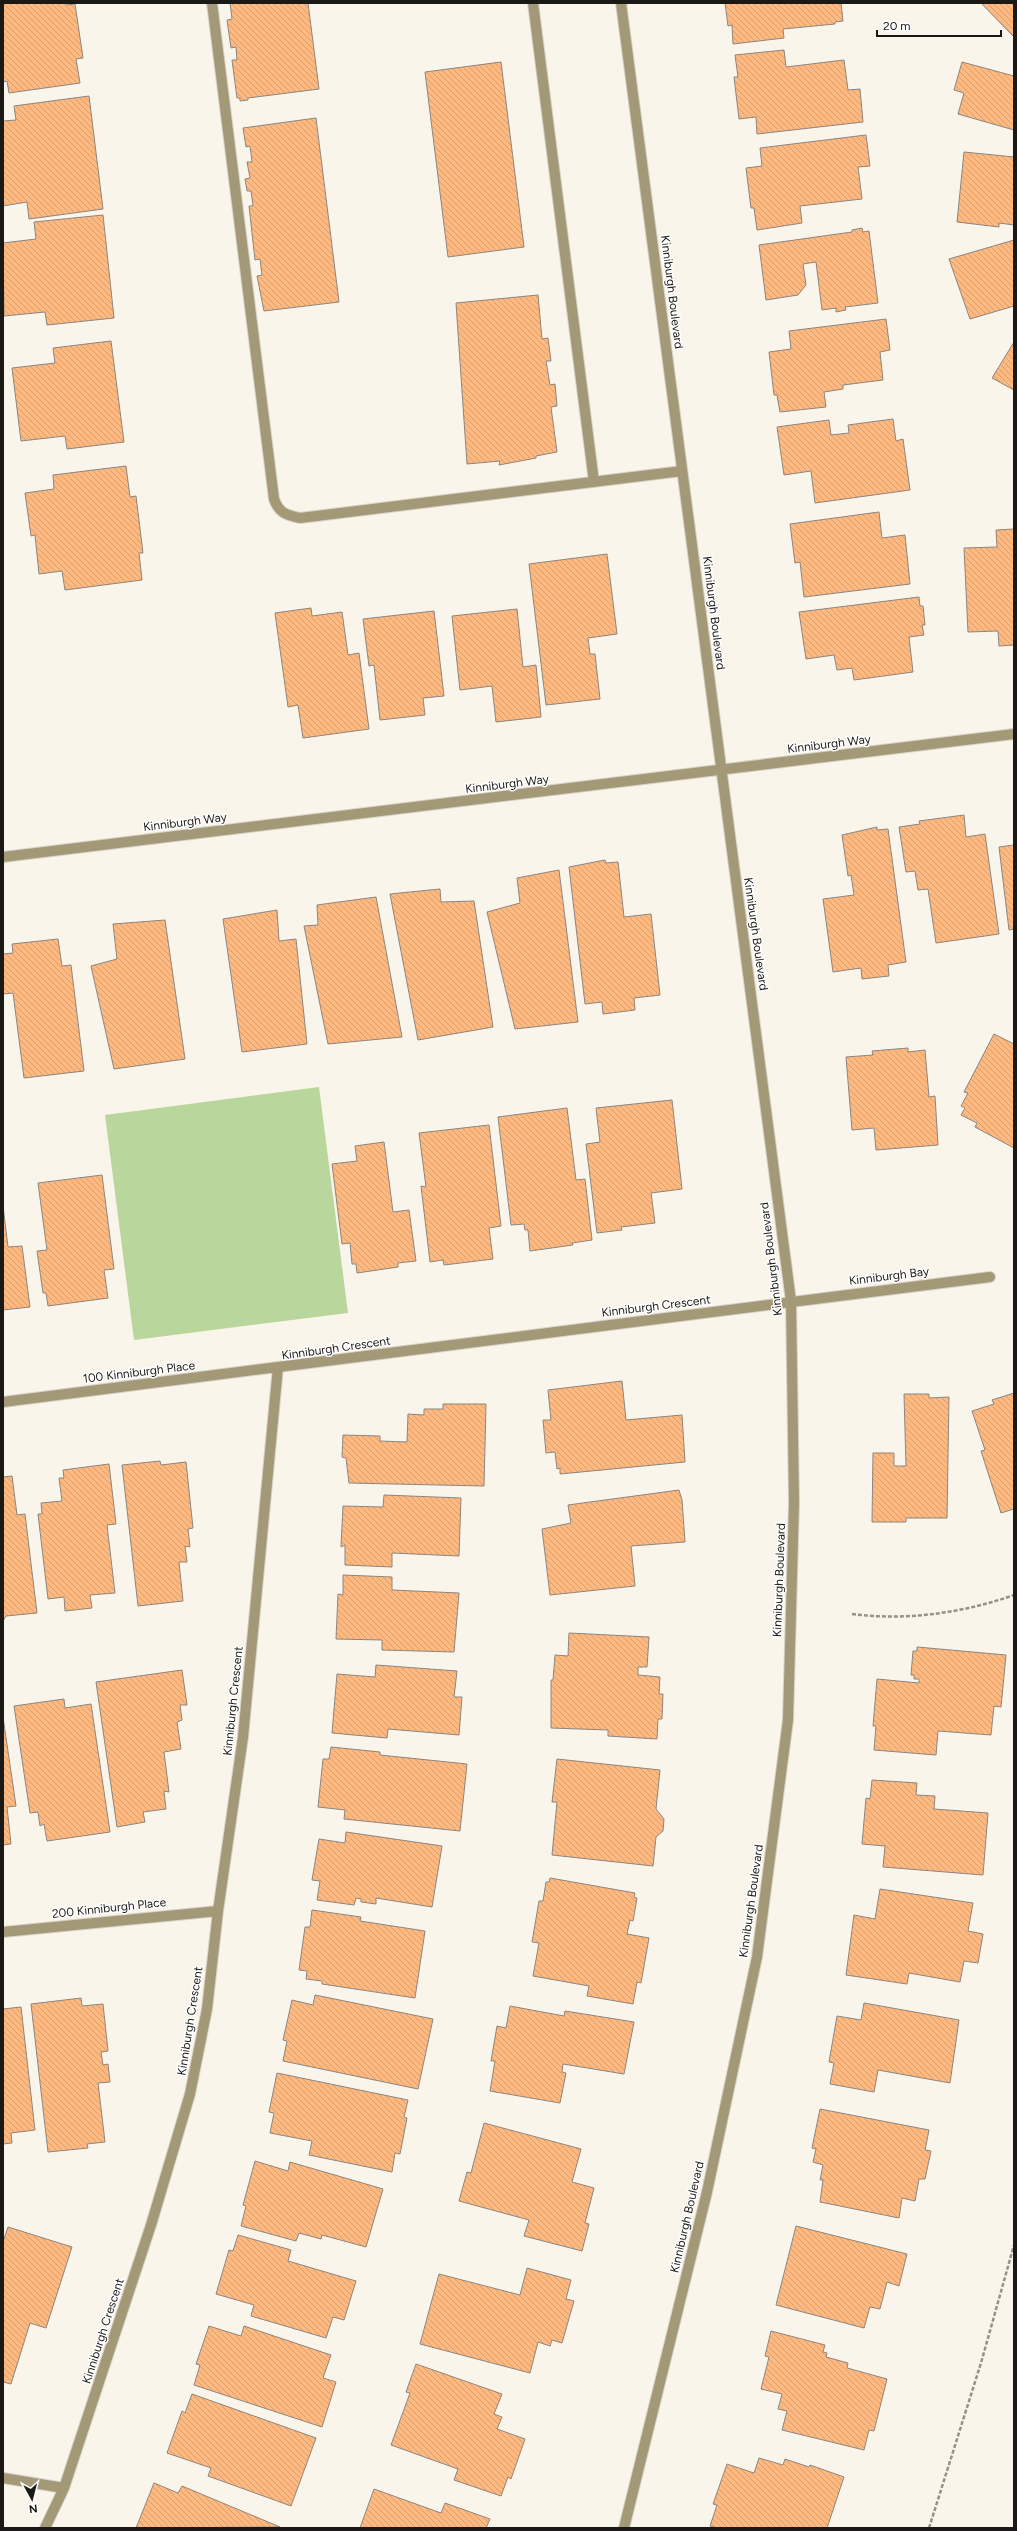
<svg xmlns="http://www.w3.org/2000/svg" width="1017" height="2531" font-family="Figtree,sans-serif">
<defs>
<pattern id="building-back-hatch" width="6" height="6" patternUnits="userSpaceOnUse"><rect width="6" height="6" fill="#feb980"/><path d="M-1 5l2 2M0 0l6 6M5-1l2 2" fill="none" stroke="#d99e6e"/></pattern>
</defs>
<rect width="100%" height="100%" fill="#faf5ea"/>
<!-- park -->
<path fill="#b9d79c" d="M319 1087 348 1313 134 1340 105 1115Z"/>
<!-- building -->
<path fill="url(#building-back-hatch)" stroke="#8e857e" d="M3 3H66L67 5 75 4 83 58 76 59 80 83 9 93 7 81 3 82Z
M230 3H308L319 89 248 98V100L240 101V98H237L232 60H237L236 47 231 48 227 20 232 19Z
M725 3H841L843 21 835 22V24L783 29 784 38 733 44 732 25 728 26Z
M981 3H1014V37Z
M784 50 786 67 844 60 848 90 860 89 863 122 757 134 756 117 739 119 734 77H738L735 55Z
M501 62 524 247 448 257 425 72Z
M962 62 1014 76V130L958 114 964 93 954 90Z
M89 96 103 209 29 219 27 202 3 206V121L16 120 14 106Z
M316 118 339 302 264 311 257 276 262 275 260 259 255 260 249 206H253L251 191H247L245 179 250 178 247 162H252L250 146 246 147 243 128Z
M866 135 870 166 858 167 862 199 800 206 802 223 757 230 754 208H751L746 168 762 166 760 148Z
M964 152 1014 157V225L999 223V227L957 222Z
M103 215 114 318 47 325 45 312 4 316 3 243 36 239 34 222Z
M862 228 863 232 869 231 878 303 845 307 846 310 836 312V308L822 310 816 262 803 264 806 285 798 295 766 300 759 245 852 232V230Z
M1014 240V306L970 319 949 259Z
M538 295 542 339 548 338 551 361H546L550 385 555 384 557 406 551 407 557 452 536 456V458L499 465 500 461 467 464 456 303Z
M886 319 890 350 880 352 883 380 843 385V389L824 392 826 407 780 412 777 395H774L769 352 791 349 789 331Z
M111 341 124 442 67 449 65 436 21 441 12 368 55 363 53 348Z
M1014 342V390L992 378Z
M893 419 896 441 903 439 910 490 815 503 811 471 784 475 777 427 829 420 831 435 849 433 848 425Z
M126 466 130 497 136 496 143 553H139L142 580 65 590 62 571 39 574 35 535 31 536 25 493 54 489 53 475Z
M879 512 882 538 905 535 910 584 804 597 800 562 795 563 790 524Z
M1014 529V645L999 646 998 631 968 632 964 548 997 547 996 530Z
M607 554 617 634 588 638 590 654H595L600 699 546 705 529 564Z
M919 597 920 606H923L925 625H922L924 635 909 637 913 672 854 680 852 668 837 670 834 655 806 659 799 612Z
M311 608 312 616 342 612 348 655 359 653 369 729 303 738 298 705 288 707 275 613Z
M517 609 523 667 536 665 541 717 496 722 492 686 460 690 452 616Z
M434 611 444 696 423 698 425 715 380 720 374 665 369 666 363 619Z
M964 815 966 837 985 834 999 934 936 943 928 889 918 890 915 871 906 872 899 827 920 824 919 821Z
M877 827V830L888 829 906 962 888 965 889 976 862 979 861 968 833 972 823 899 854 895 851 875 848 876 842 835Z
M1014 845V929L1009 930 999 847Z
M605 860 606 863 618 862 624 917 651 914 660 995 634 998 635 1010 603 1014 602 1002 585 1004 569 867Z
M559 870 578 1022 515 1029 487 912 520 903 517 878Z
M440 889 441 902 474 901 493 1027 418 1040 390 894Z
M376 897 402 1037 328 1044 304 926 318 925 317 905Z
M277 910 279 941 296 939 307 1044 242 1052 223 919Z
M165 920 185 1059 114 1069 91 966 117 959 113 924Z
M58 939 62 966 71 965 84 1071 24 1078 13 993 3 994V954L13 953 12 944Z
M994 1034 1014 1044V1148L975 1127 977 1123 961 1115 965 1108 961 1106 968 1093 964 1092Z
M908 1048V1052L925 1050 929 1097 935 1096 938 1145 876 1150 874 1128 852 1130 846 1057 873 1055 872 1051Z
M672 1100 682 1189 651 1193 655 1223 621 1227 622 1230 597 1233 586 1144 600 1142 596 1108Z
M567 1108 576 1180 585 1179 592 1240 572 1243 573 1245 530 1251 528 1230H525L524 1224 511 1225 498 1117Z
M489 1125 501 1226 489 1228 493 1259 444 1265 443 1260 430 1262 421 1186 426 1187 419 1133Z
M384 1142 393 1212 409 1210 416 1261 398 1263V1267L357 1273 356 1264H352L350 1243 342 1244 332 1164 357 1161 355 1146Z
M102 1175 114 1269 104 1270 108 1298 48 1306 46 1293H43L37 1251 47 1250 38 1183Z
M3 1206 8 1247 22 1246 30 1307 3 1310Z
M622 1381 626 1420 682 1415 685 1462 560 1474V1468L557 1469 555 1452 546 1453 543 1420H551L548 1390Z
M1014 1393V1509L1001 1513 981 1451 985 1450 972 1411 994 1404 992 1400Z
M904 1394H929V1398L949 1397 947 1518H906V1522H872L873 1453H894V1466H906Z
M443 1404H486L484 1486 349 1483 346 1458 342 1457 343 1435 380 1436V1441L407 1442 408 1414 424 1415V1409H443Z
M160 1461 161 1465 186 1462 193 1528 188 1529 190 1547 185 1546 187 1562H179L183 1601 138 1606 122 1465Z
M109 1464 116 1524 107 1525 115 1593 90 1595 92 1608 65 1611 64 1597 48 1599 38 1514H42L41 1503 62 1501 59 1478H64L63 1470Z
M12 1476 17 1515 25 1514 37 1613 6 1616 3 1621V1477Z
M679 1490 682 1500 685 1542 631 1546 635 1586 550 1595 542 1529 571 1523 568 1505Z
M384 1495 461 1498 459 1556 392 1553V1567L345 1565V1545L341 1547 343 1506 383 1507Z
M343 1575 392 1577V1590L459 1593 454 1652 382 1650V1640L336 1639 338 1594 343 1595Z
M569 1633 649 1637 647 1667H638V1675L660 1677 659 1694H663L662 1719H658L657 1739 608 1736V1730L551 1728V1680H553L555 1655 568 1656Z
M917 1647 1006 1655 1001 1707 994 1706 991 1735 938 1731 936 1755 874 1750 876 1726H873L877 1679 919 1683V1679H914V1675H911L913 1651H917Z
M376 1665 457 1671 454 1697H462L459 1735 388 1729 387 1738 332 1733 337 1674 375 1677Z
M182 1670 187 1705H180L182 1720 177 1722 181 1749 164 1752 169 1792 164 1791 166 1809 143 1812 145 1822 117 1827 96 1682Z
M64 1699 65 1708 91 1704 110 1832 47 1841 44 1824 40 1826 38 1812 30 1813 14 1706Z
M3 1717 16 1806 7 1807 11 1844 3 1845Z
M331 1747 380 1752V1755L467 1764 460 1831 344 1819 345 1810 318 1807 323 1759H329Z
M557 1759 660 1770 656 1809 664 1819 663 1831 656 1837 653 1866 552 1855 557 1802H552Z
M872 1780 917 1783 916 1795 935 1796 934 1809 988 1813 983 1875 883 1867 885 1846 862 1844 866 1798 870 1799Z
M346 1832 442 1846 432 1907 376 1898V1904L361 1902V1899L356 1898 354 1905 317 1900 320 1881 312 1880 319 1839 345 1843Z
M550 1878 635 1893 634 1897 637 1898 633 1921 630 1920 627 1934 649 1938 641 1983 637 1982 633 2004 587 1996 589 1986 533 1976 539 1943 532 1942 539 1901H543L546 1882H549Z
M880 1889 973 1903 968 1931 983 1934 978 1963 964 1961 960 1982 909 1973 907 1984 846 1975 854 1915 875 1919Z
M312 1910 361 1917 360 1921 425 1931 415 1998 322 1984V1981L306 1979 307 1971 299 1970 305 1927H310Z
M315 1995 433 2019 418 2089 283 2061 287 2041 283 2040 292 2000 313 2005Z
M81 1998 82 2006 103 2004 108 2051 101 2052 103 2065 108 2064 110 2082 98 2083 105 2142 87 2144 88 2148 48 2152 31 2004Z
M864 2003 959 2020 950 2083 878 2070 874 2092 830 2084 834 2063 829 2062 837 2016 861 2020Z
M510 2006 564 2016 565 2011 634 2022 624 2074 563 2064 562 2072 566 2073 560 2103 490 2091 495 2061H491L497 2026 506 2028Z
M21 2007 35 2130 11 2133 12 2143 3 2144V2009Z
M277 2073 408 2100 404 2117 407 2118 400 2154 395 2153 392 2172 309 2155 312 2141 270 2133 274 2113 269 2112Z
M820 2109 929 2130 925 2150 931 2151 925 2179H919L915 2201 902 2198 899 2218 820 2202 823 2180H820L823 2165 813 2162 816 2149 812 2148Z
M484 2123 581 2149 572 2182 594 2188 585 2223 589 2224 582 2251 524 2236 529 2220 459 2201 467 2172 471 2173Z
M255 2161 288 2171 290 2162 383 2189 366 2247 322 2235 321 2239 299 2233 296 2241 241 2226 246 2206 243 2205Z
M796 2226 907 2254 899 2286 887 2282 880 2309 870 2307 864 2328 776 2305Z
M8 2227 72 2247 46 2328 30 2323 11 2384 3 2382V2242Z
M238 2235 291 2250 288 2261 356 2281 344 2320 333 2317 326 2338 251 2316 254 2305 216 2294 229 2250 233 2251Z
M527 2268 571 2280 566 2299 574 2301 562 2343 552 2340 550 2346 538 2342 530 2373 420 2344 439 2274 520 2295Z
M209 2326 241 2336 244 2326 331 2355 323 2378 336 2382 322 2427 194 2385 200 2365 196 2364Z
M771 2331 825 2345 823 2352 827 2353 826 2357 848 2363 847 2368 887 2379 874 2431 869 2430 864 2450 782 2430 787 2411 778 2409 782 2394 761 2389 769 2357 765 2356Z
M416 2364 502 2394 494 2414 502 2417 497 2429 525 2439 511 2479 508 2477 501 2496 454 2480 458 2469 391 2445 410 2393 406 2392Z
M192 2394 316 2438 291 2506 208 2476 211 2468 167 2453 182 2411 185 2413Z
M759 2458 783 2465 785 2459 809 2467 810 2465 844 2477 827 2528H717L710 2526 717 2505 713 2504 727 2464 754 2473Z
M154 2483 178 2493 182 2486 280 2527 136 2528Z
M374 2489 441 2513 445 2503 490 2519 486 2528H360Z"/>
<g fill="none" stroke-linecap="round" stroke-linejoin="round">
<defs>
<path id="minor" d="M212 3 274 499C279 513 286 515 300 518L682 471
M533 3 594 482
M621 3 791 1301 794 1503 788 1720 757 1957 707 2192 624 2528
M3 857 1014 734
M3 1402 278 1367
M3 1932 218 1911
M3 2478 64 2488
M45 2528 64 2488 151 2225 190 2094 207 2009 218 1911 243 1737 278 1367 990 1277"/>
</defs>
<!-- minor casing -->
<use href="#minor" stroke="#d6d2c8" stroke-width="12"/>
<!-- path -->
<path stroke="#949189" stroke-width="2.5" stroke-dasharray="4 2" stroke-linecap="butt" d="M852 1614C906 1621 963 1613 1014 1595
M929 2528 981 2363 1014 2245"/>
<!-- minor -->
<use href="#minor" stroke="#a39977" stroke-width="10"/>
</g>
<g text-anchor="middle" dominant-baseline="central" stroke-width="3" stroke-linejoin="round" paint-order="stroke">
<!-- street labels -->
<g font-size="12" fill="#1b1916" stroke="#fff">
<text transform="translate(672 292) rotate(83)">Kinniburgh Boulevard</text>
<text transform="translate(714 613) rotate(83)">Kinniburgh Boulevard</text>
<text transform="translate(829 744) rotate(-7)">Kinniburgh Way</text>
<text transform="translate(507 784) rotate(-7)">Kinniburgh Way</text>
<text transform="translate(185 822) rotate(-7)">Kinniburgh Way</text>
<text transform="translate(756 934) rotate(82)">Kinniburgh Boulevard</text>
<text transform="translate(771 1259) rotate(-97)">Kinniburgh Boulevard</text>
<text transform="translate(889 1276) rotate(-7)">Kinniburgh Bay</text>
<text transform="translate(656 1306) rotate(-7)">Kinniburgh Crescent</text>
<text transform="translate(336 1348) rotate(-8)">Kinniburgh Crescent</text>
<text transform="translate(139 1372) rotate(-7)">100 Kinniburgh Place</text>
<text transform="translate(779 1580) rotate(-88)">Kinniburgh Boulevard</text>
<text transform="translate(233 1701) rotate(-84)">Kinniburgh Crescent</text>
<text transform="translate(751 1901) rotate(-82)">Kinniburgh Boulevard</text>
<text transform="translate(109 1908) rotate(-6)">200 Kinniburgh Place</text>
<text transform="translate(190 2021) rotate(-81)">Kinniburgh Crescent</text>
<text transform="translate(687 2217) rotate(-77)">Kinniburgh Boulevard</text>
<text transform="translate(103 2331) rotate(-72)">Kinniburgh Crescent</text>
</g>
</g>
<!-- border -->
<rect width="1017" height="2531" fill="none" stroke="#1b1916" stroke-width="8"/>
<!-- north arrow -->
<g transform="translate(32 2499) rotate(173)" stroke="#ffffff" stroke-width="3" paint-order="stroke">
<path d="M0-3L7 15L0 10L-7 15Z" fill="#1b1916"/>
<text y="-6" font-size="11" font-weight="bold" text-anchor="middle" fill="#1b1916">N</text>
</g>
<!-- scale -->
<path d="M877 30v6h124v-6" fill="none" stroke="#1b1916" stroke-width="2"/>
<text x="883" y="30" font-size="12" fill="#1b1916" stroke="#ffffff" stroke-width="3" paint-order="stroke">20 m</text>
</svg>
